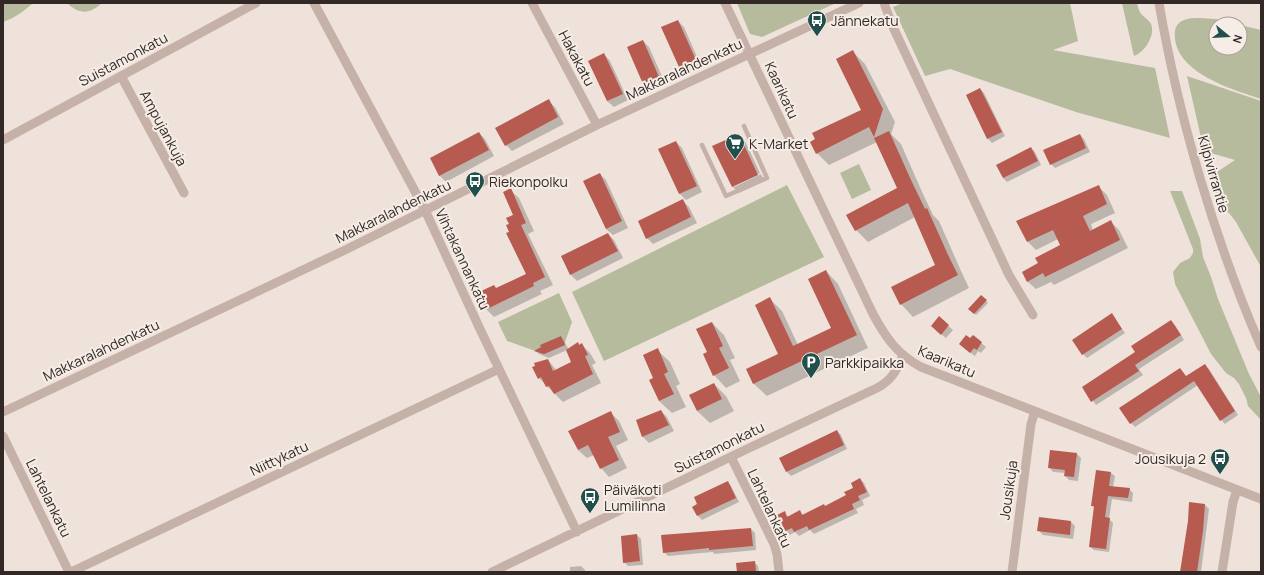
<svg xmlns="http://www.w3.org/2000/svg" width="1264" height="575" font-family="Manrope,sans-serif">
<rect width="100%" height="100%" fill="#eee2da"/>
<!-- green -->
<path fill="#b5bb9c" d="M3 3H33C24 11 15 18 3 22Z
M67 3H102C89 15 79 14 67 3Z
M737 3H836L762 37 750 34Z
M903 3H1070L1078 41 1053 50 1155 68 1170 138 1076 112 950 69 925 76 893 7Z
M1122 3H1137C1138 7 1139 12 1142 15 1145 18 1149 20 1151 24 1156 35 1144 53 1134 56Z
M1199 18 1216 19 1238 24H1216V48H1240V25L1261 30V99C1231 89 1171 72 1175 31 1177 19 1189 18 1199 18Z
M1187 76 1261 101V267L1236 222 1229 213 1220 207 1210 175 1217 172 1235 160 1204 151Z
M859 164 871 190 852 199 840 173Z
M787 185 824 257 604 361 572 292Z
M1170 191H1182L1200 239 1203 257 1211 277 1218 299 1249 374 1261 397V420L1248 406 1246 398 1239 384 1234 378 1226 373 1211 354 1175 284 1173 272 1180 263 1190 258 1193 253V249Z
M559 293 572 322 564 345 544 354 507 341 498 322Z"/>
<!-- shadow -->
<path fill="#0003" d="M678 21 684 27 701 66 686 73 680 67Z
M643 41 649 47 665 83 650 89 644 83Z
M853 52 865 64 895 122 891 134 901 144 923 194 933 215 939 221 961 271 969 288 913 317 901 304 937 266 915 217 868 242 856 230 898 189 877 142 829 165 817 153 862 110Z
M604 54 610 61 628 100 614 107 607 101Z
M980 89 984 93 1005 136 992 143 988 139 967 95Z
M548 101 555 107 564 124 512 151 506 145Z
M479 133 485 139 494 156 446 182 440 176 431 159Z
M739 135 745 141 760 173 734 185V187L761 174 764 181 739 193 733 187Z
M1080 135 1084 139 1090 152 1055 168 1051 164Z
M676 142 682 148 702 192 686 200 680 194 659 149Z
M1031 148 1035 152 1041 165 1007 182 1003 178Z
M600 174 606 180 628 228 613 235 606 229 584 181Z
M1098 186 1107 195 1115 213 1091 224 1093 230 1111 222 1119 230 1128 248 1054 285 1051 282 1036 289 1027 281 1039 264 1061 245 1058 239 1036 250 1028 242 1018 221Z
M510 190 519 198 534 231 528 234 553 285 540 291 542 294 494 317 486 309 497 289 527 275 510 232V224L515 215Z
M683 201 689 207 697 223 653 244 647 238Z
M608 234 614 240 623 258 577 281 571 275 562 257Z
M826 271 838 284 868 348 767 396 754 384 748 370 780 354 770 299 782 311 798 345 832 329Z
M981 296 988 303 976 315 969 309Z
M1112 315 1125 333 1087 358 1083 354Z
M939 318 953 330 946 338 936 330Z
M1171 321 1175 325 1184 340 1139 369 1143 375 1096 405 1083 387 1136 352Z
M712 323 724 335 735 358 730 360 740 381 726 388 714 375 708 353Z
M973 336 986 347 981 353 978 351 975 356 964 348Z
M560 337 564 341 569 350 578 343 580 346 582 345 590 353 596 363 592 365 601 383 563 402 539 378 534 368 548 360 557 371 573 362 567 350 549 358 539 354 536 351Z
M657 350 670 362 680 384 676 386 686 407 672 413 659 401 650 381 655 379Z
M1205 365 1209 369 1238 415 1225 424 1221 420 1198 385 1135 427 1131 423 1186 377Z
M714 384 726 396 734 411 710 423 697 411Z
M661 411 667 417 674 431 649 443 643 437 637 421Z
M610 412 619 421 628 440 616 446 627 468 609 477 601 468 594 455 587 458 578 450Z
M837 431 841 435 847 449 791 476 787 472 780 458Z
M1077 454 1081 458 1078 481 1069 480 1065 476 1066 473 1053 472 1049 467Z
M1111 473 1115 476 1113 487 1129 489 1133 493 1132 502 1112 499 1109 519 1113 523 1109 552 1094 550 1090 547 1095 508 1092 506Z
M860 479 864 483 870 496 862 500 864 505 856 509 858 513 814 534 810 530 799 536 795 532 790 535 786 531 779 516 784 513 789 517 800 511 804 516 825 507 848 496Z
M727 482 731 486 739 502 702 520 698 516 693 507Z
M1205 505 1209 509 1201 572H1182Z
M1040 518 1071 522 1075 526 1073 539 1043 535 1039 531Z
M751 529 755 533 756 550 714 554 713 552 668 556 664 552Z
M637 535 641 539 643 565 628 566 624 562Z
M754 562 758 566 759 572H738Z
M581 566 585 570 586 572H570V567Z"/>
<!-- building -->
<path fill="#b75a4f" d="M678 20 696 60 679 67 661 27Z
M643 40 659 77 643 84 627 47Z
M853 50 883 109 874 137 869 127 816 154 810 142 815 139 812 133 861 110 836 59Z
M604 53 623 94 607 101 588 61Z
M980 88 1002 132 987 139 966 95Z
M549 99 558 117 505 146 495 128Z
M889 131 911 180 925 209 927 208 949 257 958 275 900 305 891 287 935 265 908 203 855 231 846 215 897 188 874 138Z
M479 132 489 150 439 176 430 158Z
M739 134 758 175 732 187 712 146Z
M1080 134 1086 148 1050 165 1043 150Z
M676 141 697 186 679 194 658 149Z
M1031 147 1038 161 1003 178 996 165Z
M600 173 622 221 606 229 583 181Z
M1099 185 1107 204 1083 216 1090 231 1111 220 1120 240 1045 277 1043 273 1027 282 1022 272 1038 263 1035 258 1060 245 1053 230 1027 242 1016 221Z
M511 188 526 223 521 225 545 277 533 283 534 286 485 310 477 293 494 285 496 288 526 274 506 233 509 232 506 225 509 224 506 218 513 215 503 192Z
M683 199 691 217 646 239 638 221Z
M608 233 618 251 570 275 561 256Z
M826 270 857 335 753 384 746 369 778 354 755 305 770 297 793 346 831 328 808 279Z
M981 295 987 300 974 314 968 309Z
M1112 313 1122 329 1082 355 1072 340Z
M939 316 949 325 941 335 931 326Z
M1171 320 1181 335 1135 365 1139 371 1091 402 1082 387 1135 352 1131 346Z
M712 322 723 346 719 348 729 368 713 376 703 354 707 352 696 329Z
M966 335 970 338 973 335 982 342 977 350 974 348 970 353 959 344Z
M561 336 565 345 544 354 534 351 541 347 540 345Z
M578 342 579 345 582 343 588 355 585 356 593 374 554 394 549 386 546 387 541 377 538 379 532 367 535 366 534 363 548 359 553 371 571 362 566 350Z
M658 348 668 372 664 374 674 394 659 401 649 380 653 378 643 355Z
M1205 364 1235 411 1220 421 1194 381 1130 424 1119 408 1180 368 1186 376Z
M714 383 722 399 697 411 689 395Z
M661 410 669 425 642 437 636 420Z
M611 411 620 432 608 437 619 460 600 469 588 445 578 450 568 431Z
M837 430 844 445 786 472 779 458Z
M1050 450 1077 453 1074 477 1064 476 1065 470 1048 468Z
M1096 470 1111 472 1109 486 1130 488 1128 498 1108 496 1105 517 1110 518 1106 549 1089 547 1094 506H1091Z
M860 478 867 492 858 496 860 500 852 504 854 509 809 530 807 526 794 532 792 528 785 531 777 515 785 511 787 517 800 510 802 515 824 504 825 506 846 495 844 492 853 488 851 483Z
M728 481 736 498 697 516 692 507 697 504 694 497Z
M1189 502 1205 504 1203 531 1197 572H1180L1188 521Z
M1039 517 1071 521 1070 535 1037 531Z
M751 528 753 546 709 550V548L663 553 661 535Z
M637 534 640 561 623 563 621 536Z
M755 561 756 572H737L736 563Z"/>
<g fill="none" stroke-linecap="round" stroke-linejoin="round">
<!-- service -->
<path stroke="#c5b1a8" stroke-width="4.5" d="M702 145 726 196 767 178 744 126"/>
<!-- minor -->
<path stroke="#c5b1a8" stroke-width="9" d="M314 3 425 210 479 327 577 532
M532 3 597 125
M725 3 873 314C886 338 897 354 921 367L1261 499
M884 3 893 27 1009 275 1033 315
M1159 3C1169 62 1183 120 1200 178 1217 235 1237 292 1261 347
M121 76 184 193
M3 140 256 3
M3 412 345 250 597 125 859 3
M3 436 69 572
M731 457 774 544 777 554 779 572
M71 572 499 369
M492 572 747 449 877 388C892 380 896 371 903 356
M1012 572 1031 424 1035 411
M1222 572 1233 502 1237 490"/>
</g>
<!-- icons -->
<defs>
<symbol id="bus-pin" viewBox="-11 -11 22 30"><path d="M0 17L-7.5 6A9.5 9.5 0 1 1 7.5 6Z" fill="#224f4c" stroke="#f6ede6"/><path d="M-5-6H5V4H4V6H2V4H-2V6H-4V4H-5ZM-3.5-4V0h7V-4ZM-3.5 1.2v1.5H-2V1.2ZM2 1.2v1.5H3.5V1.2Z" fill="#fff"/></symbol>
<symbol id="supermarket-pin" viewBox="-11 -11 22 30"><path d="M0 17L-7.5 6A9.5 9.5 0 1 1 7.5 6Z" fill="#224f4c" stroke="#f6ede6"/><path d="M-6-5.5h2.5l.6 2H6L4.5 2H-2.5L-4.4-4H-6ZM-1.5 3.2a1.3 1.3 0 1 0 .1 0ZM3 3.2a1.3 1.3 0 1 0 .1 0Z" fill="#fff"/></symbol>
<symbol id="parking-pin" viewBox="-11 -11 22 30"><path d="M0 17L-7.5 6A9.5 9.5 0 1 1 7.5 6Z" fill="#224f4c" stroke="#f6ede6"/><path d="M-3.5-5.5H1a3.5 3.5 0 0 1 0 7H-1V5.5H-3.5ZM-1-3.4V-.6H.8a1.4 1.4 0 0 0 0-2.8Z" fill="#fff"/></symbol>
</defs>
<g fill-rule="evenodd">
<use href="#bus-pin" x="806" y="9" width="22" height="30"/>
<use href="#supermarket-pin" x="724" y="132" width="22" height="30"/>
<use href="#bus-pin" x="464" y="170" width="22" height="30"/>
<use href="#parking-pin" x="800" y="351" width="22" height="30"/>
<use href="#bus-pin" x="1209" y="447" width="22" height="30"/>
<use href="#bus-pin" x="579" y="486" width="22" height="30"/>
</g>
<g text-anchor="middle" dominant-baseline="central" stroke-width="4" stroke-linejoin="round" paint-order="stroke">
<!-- poi labels -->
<g font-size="14" fill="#322927" stroke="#f6ede6" text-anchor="start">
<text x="831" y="20">Jännekatu</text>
<text x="749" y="143">K-Market</text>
<text x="489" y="181">Riekonpolku</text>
<text x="825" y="362">Parkkipaikka</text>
<text x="1206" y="458" text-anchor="end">Jousikuja 2</text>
<text x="604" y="489">Päiväkoti<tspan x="604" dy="16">Lumilinna</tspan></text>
</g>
<!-- street labels -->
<g font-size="14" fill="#322927" stroke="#f6ede6">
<text transform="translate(577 58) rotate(62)">Hakakatu</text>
<text transform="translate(123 59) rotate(-28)">Suistamonkatu</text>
<text transform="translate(684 69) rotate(-25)">Makkaralahdenkatu</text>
<text transform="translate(782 90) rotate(65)">Kaarikatu</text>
<text transform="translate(164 128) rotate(62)">Ampujankuja</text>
<text transform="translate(1214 174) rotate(74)">Kilpivirrantie</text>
<text transform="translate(393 211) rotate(-26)">Makkaralahdenkatu</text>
<text transform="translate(463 259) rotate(65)">Vihtakannankatu</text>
<text transform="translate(101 350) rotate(-25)">Makkaralahdenkatu</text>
<text transform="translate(947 361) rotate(23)">Kaarikatu</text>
<text transform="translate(719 447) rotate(-26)">Suistamonkatu</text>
<text transform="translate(279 458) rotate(-25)">Niittykatu</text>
<text transform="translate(1008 490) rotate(-82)">Jousikuja</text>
<text transform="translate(49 498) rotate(64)">Lahtelankatu</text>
<text transform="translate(770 508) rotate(65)">Lahtelankatu</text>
</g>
</g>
<!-- border -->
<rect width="1264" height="575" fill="none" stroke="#322927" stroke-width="8"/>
<!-- north arrow -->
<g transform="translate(1228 36) rotate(108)"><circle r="19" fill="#f6ede6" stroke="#a89f9a"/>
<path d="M0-3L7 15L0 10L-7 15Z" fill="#224f4c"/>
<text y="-6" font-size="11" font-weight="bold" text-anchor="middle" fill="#322927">N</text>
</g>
</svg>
